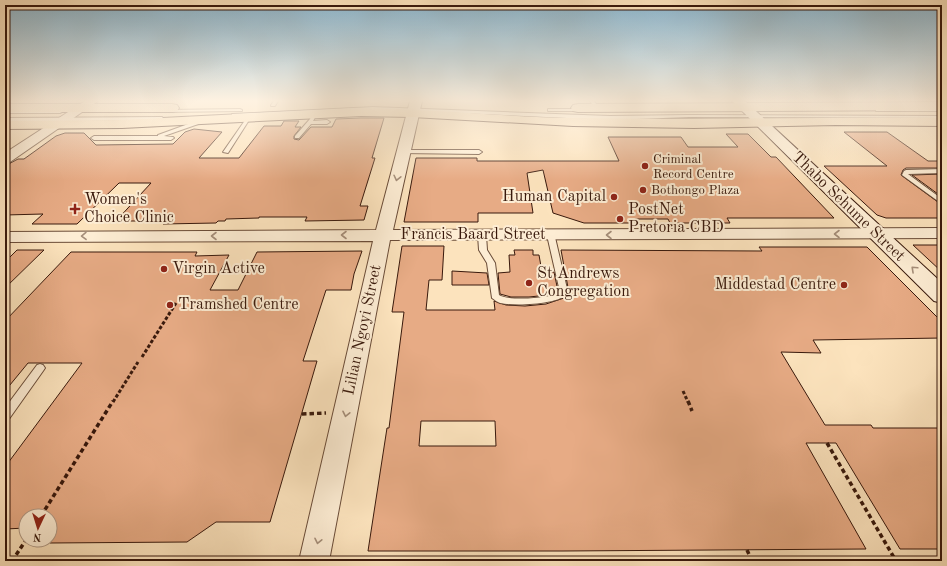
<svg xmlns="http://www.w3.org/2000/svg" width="947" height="566" font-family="'Old Standard TT',serif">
<rect width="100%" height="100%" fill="#fce3bd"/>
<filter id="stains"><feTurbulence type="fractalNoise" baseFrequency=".005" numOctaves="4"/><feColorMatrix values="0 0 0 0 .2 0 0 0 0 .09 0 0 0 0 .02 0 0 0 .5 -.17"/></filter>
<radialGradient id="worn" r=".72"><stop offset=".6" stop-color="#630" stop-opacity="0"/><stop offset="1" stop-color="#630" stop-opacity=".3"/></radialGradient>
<!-- building -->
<path fill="#e7ab85" stroke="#39190c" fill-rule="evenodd" d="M361 118H384L372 158H375L360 206H368L364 220 305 221 307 217H259V218L226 219 225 221H218L216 223 163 224 165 221H116L151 183H119L77 224H32L43 214 5 215V166L18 159H24L56 136 65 133H84L96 145 173 144 185 132 194 129 222 132 199 158H239L264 126H281L284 121H299L295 127H301L294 136V139L299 140 311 127H332L336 119Z
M844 132H887L928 161H942V168H906L903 170 901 175 942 205V218H886L877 215 824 166H887Z
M726 134H748L771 157H776L834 218H727L730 223H670L668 219H633L634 223H584L553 213 543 170 527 173 533 213H478V222H404L416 158H477V161H619L608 137H681L688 147H738Z
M942 174V197L912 175Z
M913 245H942V272Z
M402 246H444L442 280H429L426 310H495L494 301 506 305 525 306 546 304 564 298 569 293 561 250 762 251 759 247H867L942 322V338L813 340 821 353 781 352 825 425H871L873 428H942V549H900L836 443H806L866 549 563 551H368L387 428H389L404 312H392ZM421 421H495L496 446H419Z
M17 250H44L5 288V262Z
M514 250H533V255H539L542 272H554L558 291 548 295 529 297H511L500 294 498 273 510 272 509 255H515Z
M362 251 354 274 351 290H326L303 361H317L270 522H216L187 542 50 543V516H26V528L5 529V467L82 363H28L5 391V321L71 252H197L195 256 229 255 210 290H238L257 252Z
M452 271 487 273 489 285H452Z"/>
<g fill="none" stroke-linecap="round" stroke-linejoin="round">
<defs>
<path id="service" d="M274 101H278L275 106H271V105Z
M590 101H594L599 108V109H595Z
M373 107 610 116 689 115 942 116V118L689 117 610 120 373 109 250 116 251 117 228 153 223 152 248 116H232V114Z
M240 109 242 110V111L166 112 164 111 166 110Z
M548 109H582L584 110 582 111H548Z
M876 109H942V111H876Z
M5 111H60L62 112 60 113H5Z
M313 113 317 114 313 121 327 120 330 122 327 124H311L299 138H295V136L310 119Z
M162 117 163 118 160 120 5 122V118Z
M202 119 205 121 204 122 164 136 173 137 174 138 171 140H94L91 138 94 136H158V135Z
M403 150H479L482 152 479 154 401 153 400 152Z
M942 169V173L908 174 942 199V204L902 175 904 171 906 170Z
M479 233H482L486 235 487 250 495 263 499 295C508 301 551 299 560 292L547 235 551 233H554L568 293C559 305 514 306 500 303 497 302 495 300 492 298L487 263 479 250 478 235Z
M40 364 43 365 45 368 43 371 9 419 5 420V408L37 365Z"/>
<path id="tertiary" d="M85 101H98L10 162 5 163V153Z
M410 101H422L393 230 942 228V238L390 240 329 561H299L373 241 5 242V232L376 230Z"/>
<path id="secondary" d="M732 101H745L942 283V303L934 301Z"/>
<path id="primary" d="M942 102V110L578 112 573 111 571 108 573 105 578 104Z
M5 104H172L177 105 179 108 177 111 172 112H5Z
M361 108C433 109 504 117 576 118 698 120 820 117 942 118V126L836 125 694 128 573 126 412 117 361 116 122 128 5 129V121L122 120Z"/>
</defs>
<!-- service casing -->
<use href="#service" stroke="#6a4c38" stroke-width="2"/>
<!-- tertiary casing -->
<use href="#tertiary" stroke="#6a4c38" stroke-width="2"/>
<!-- secondary casing -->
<use href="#secondary" stroke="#39190c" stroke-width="2"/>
<!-- primary casing -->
<use href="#primary" stroke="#39190c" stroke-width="2"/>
<!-- path-far1 -->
<path stroke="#39190c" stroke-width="3" stroke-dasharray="3.5 2" stroke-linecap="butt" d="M142 357 176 303
M683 391 688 402
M113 402 138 362"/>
<!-- path -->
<path stroke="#39190c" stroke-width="3.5" stroke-dasharray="4.5 3" stroke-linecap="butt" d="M688 401 692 411
M302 414 326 413
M827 443 896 561
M41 516 113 401
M747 550 752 561
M12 561 26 540"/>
<!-- service -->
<use href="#service" fill="#fdedd4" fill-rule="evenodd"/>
<!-- tertiary -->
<use href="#tertiary" fill="#fdedd4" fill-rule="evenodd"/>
<!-- secondary -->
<use href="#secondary" fill="#fdedd4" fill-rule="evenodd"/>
<!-- primary -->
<use href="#primary" fill="#fce3bd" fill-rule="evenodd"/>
</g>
<!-- one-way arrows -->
<defs><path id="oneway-chevron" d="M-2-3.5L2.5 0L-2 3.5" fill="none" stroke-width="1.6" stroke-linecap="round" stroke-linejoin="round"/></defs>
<g stroke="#a58e7a">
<use href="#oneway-chevron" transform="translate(397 178) rotate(103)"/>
<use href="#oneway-chevron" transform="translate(837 234) rotate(180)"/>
<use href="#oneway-chevron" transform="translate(344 235) rotate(180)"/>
<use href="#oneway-chevron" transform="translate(609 235) rotate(180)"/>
<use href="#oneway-chevron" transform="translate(84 236) rotate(179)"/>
<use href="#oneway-chevron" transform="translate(214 236) rotate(180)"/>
<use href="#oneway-chevron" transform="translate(914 269) rotate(-137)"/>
<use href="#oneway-chevron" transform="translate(346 414) rotate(102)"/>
<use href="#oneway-chevron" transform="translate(318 541) rotate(102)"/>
</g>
<!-- sky -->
<linearGradient id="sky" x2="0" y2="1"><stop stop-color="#8bb8d2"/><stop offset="0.56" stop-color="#fef2e1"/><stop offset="1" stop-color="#fef2e1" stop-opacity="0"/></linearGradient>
<rect width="947" height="180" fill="url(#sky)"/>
<!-- markers -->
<g fill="#8f2418" stroke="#fdedd4" stroke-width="1.5">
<circle cx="645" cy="166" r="4"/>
<circle cx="643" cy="190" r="4"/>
<circle cx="614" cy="197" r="4"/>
<path d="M73 203h4v4h4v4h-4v4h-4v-4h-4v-4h4z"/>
<circle cx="620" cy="219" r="4"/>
<circle cx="164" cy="269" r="4"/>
<circle cx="529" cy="283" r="4"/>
<circle cx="844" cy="285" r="4"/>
<circle cx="170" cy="305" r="4"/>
</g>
<g text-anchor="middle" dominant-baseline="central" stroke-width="4" stroke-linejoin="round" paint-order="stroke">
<!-- far-poi labels -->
<g font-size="13" fill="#39190c" stroke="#fdedd4" text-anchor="start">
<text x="653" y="159">Criminal<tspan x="653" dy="15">Record Centre</tspan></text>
<text x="651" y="190">Bothongo Plaza</text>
</g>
<!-- poi labels -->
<g font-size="16" fill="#39190c" stroke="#fdedd4" text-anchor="start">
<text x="606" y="197" text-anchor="end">Human Capital</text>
<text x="84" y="200">Women's<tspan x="84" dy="18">Choice Clinic</tspan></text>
<text x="628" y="210">PostNet<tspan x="628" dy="18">Pretoria CBD</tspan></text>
<text x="172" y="269">Virgin Active</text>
<text x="537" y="274">St Andrews<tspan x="537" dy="18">Congregation</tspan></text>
<text x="836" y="285" text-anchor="end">Middestad Centre</text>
<text x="178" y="305">Tramshed Centre</text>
</g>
<!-- street labels -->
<g font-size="16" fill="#39190c" stroke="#fdedd4">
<text transform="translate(848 207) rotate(44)">Thabo Sehume Street</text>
<text x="473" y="235">Francis Baard Street</text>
<text transform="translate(363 330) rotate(-78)">Lilian Ngoyi Street</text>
</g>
</g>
<!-- margin -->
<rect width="947" height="566" fill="none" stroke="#fce3bd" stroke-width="20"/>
<rect x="6" y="6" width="935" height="554" fill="none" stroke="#39190c" stroke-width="2"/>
<rect x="10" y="10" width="927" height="546" fill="none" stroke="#39190c"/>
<!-- north arrow -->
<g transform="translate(38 528) rotate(184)"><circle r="19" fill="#fdedd4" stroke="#af9884"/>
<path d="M0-3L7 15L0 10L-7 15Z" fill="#8f2418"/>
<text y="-6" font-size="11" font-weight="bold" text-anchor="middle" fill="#39190c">N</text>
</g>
<rect width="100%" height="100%" filter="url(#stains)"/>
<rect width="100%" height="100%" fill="url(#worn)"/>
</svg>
